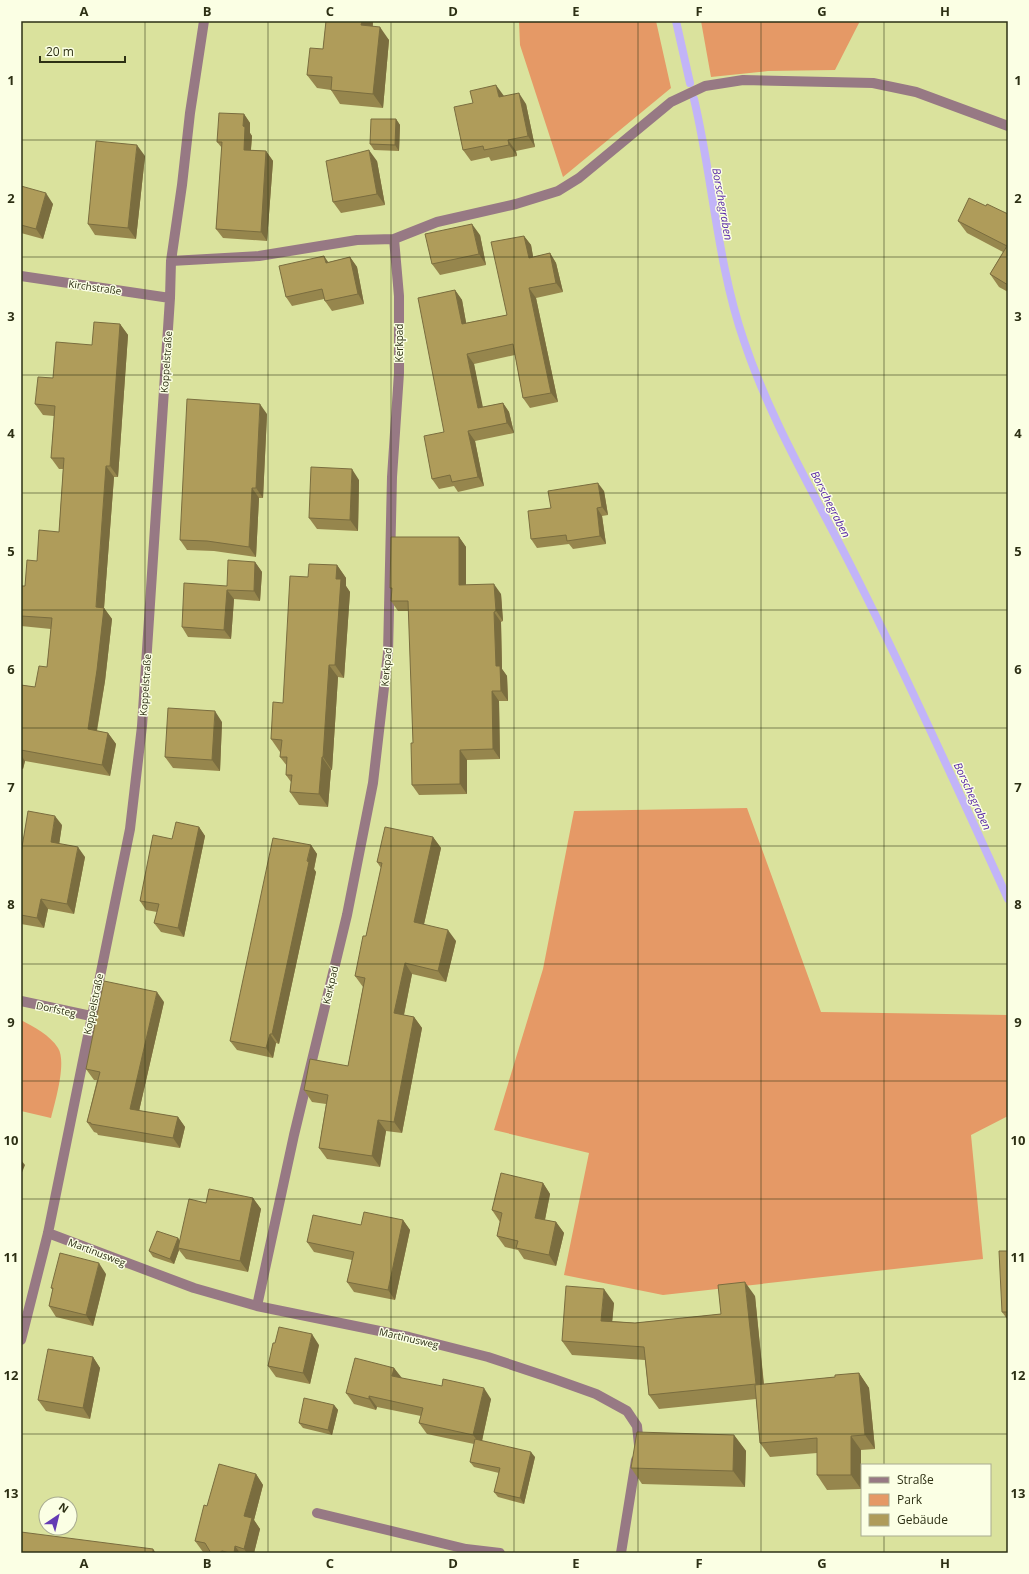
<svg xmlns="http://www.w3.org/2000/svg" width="1029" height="1574" font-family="'Open Sans',sans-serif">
<rect width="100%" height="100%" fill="#dae29d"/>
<!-- green -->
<path fill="#e59966" d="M519 21H656L671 88 563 177 520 45Z
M701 21H860L835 70 768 71 711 77Z
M747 808 821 1012 1008 1015V1116L971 1135 983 1259 663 1295 564 1275 589 1153 494 1130 543 969 574 811Z
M21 1020C34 1027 50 1035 58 1048 67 1062 55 1102 51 1118L21 1111Z"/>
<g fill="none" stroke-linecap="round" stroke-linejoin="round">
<!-- stream -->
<path stroke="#c2b4f8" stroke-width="8" d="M676 21 690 83
M694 99C713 179 717 263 744 341 772 425 819 501 858 580 911 685 959 792 1008 899"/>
<!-- minor -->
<path stroke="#977984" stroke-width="10" d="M394 239 437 222 516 204 558 191 579 178 671 102 705 86 743 80 873 83 916 92 1008 126
M171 261 259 256 357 240 394 239 399 296V373L392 477 388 653 373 783 347 915 294 1135 257 1306
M21 276 170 298
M21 1001 91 1016
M48 1233 194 1288 257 1306 409 1337 488 1357 554 1379 596 1394 627 1411 637 1426 639 1445
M21 1340 48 1233 130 829 142 726 170 298 171 261 182 185 190 113 204 21
M317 1513 466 1549 500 1553
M621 1553 636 1460"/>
</g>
<!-- wall -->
<path fill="#96864d" d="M326 21H373V26L389 40 383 108 340 104 331 90 317 88 307 75 323 49Z
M504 96 526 104 535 147 516 151 517 156 491 161 489 157 471 161 463 150Z
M244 114 250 123V133L252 136 251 150 266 151 273 161 267 241 223 238 216 229 222 148 217 142Z
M396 119 400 125 399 151 374 150 370 144Z
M145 156 136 239 95 235 88 224Z
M377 161 385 205 341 213 333 202Z
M21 186 53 204 43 239 21 233Z
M986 206 1008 214V292L999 287 990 274 1003 252 967 233 958 221Z
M480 235 486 265 440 275 432 264Z
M524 236 531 245 533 257 550 253 556 263 563 292 536 298 558 402 530 408 523 398 515 355 474 364 482 407 503 403 509 412 514 433 475 441 484 486 458 492 454 486 439 489 432 479 444 432 455 290 462 300 466 323 507 315Z
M350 257 357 267 364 304 332 311 325 301 324 299 292 306 286 297 329 262Z
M120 324 128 335 118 477H114L104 608 112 619 105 681 97 731 108 733 116 744 110 776 25 761 23 769H21V685L35 687 47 667 51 629 21 626V586H25L37 561 59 532 63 469H59L51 458 54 416 43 415 35 404 53 378 92 345Z
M267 414 263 498H259L256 557 214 551 187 550 180 540Z
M359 480 358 531 317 529 309 518Z
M604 491 608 515 602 516 606 544 573 549 569 544 537 548 531 539 551 508Z
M459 537 466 547V585L501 594 503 621 501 622 502 669 507 676 508 701H499L500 759 467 760V794L419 795 412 785 413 743 409 611H398L391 601 392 590 390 588Z
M255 562 262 572 260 601 234 599 231 639 188 637 182 627 227 586Z
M337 565 346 578V586L350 592 344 678 338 677 332 770H331L328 807 299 805 290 792 291 782 286 775 287 766 280 757 281 752H280L271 739 283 703 308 577Z
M222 722 220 771 173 768 165 757Z
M62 825 59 844 85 857 74 914 48 909 44 928 21 924V853Z
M199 827 205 836 184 937 161 932 154 923 157 912 146 910 140 901 172 839Z
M433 837 441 848 424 924 456 941 446 982 412 974 404 1015 414 1017 422 1028 402 1133 386 1131 380 1167 327 1159 319 1148 326 1104 312 1102 304 1090 348 1066 363 987 355 976 366 936 381 868 377 862Z
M311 845 317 854 314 869 316 872 279 1044 276 1043 273 1058 237 1050 230 1041Z
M164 1002 139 1111 178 1117 185 1127 180 1148 98 1135 97 1133 94 1132 87 1122 97 1080H94L86 1069Z
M543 1183 550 1194 545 1220 556 1222 564 1233 556 1266 524 1259 518 1250 505 1247 497 1236 500 1222 492 1210Z
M253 1198 261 1209 248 1272 186 1259 179 1250 174 1264 153 1257 149 1251 178 1238 180 1241 206 1203Z
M403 1220 410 1230 395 1300 354 1292 347 1282 352 1260 314 1252 307 1242 361 1225Z
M1008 1251V1320L1002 1312Z
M106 1274 93 1326 56 1317 49 1306 53 1290 51 1288Z
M755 1296 764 1384 835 1377 859 1373 869 1388 875 1449 861 1450V1489L827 1490 817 1475V1453L770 1457 760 1443 756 1399 659 1409 649 1395 645 1360 572 1355 562 1341 614 1303 612 1321 635 1323 721 1314Z
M319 1345 310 1384 276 1377 268 1366Z
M93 1357 100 1368 90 1419 46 1411 38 1400Z
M394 1368 401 1378 491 1399 482 1441 535 1457 524 1504 498 1497 494 1492 499 1473 474 1467 470 1462 474 1444 427 1434 419 1423 421 1416 377 1407 376 1410 354 1404 346 1393Z
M334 1405 338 1410 332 1435 303 1428 299 1423Z
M734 1435 746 1451 745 1487 642 1484 631 1468Z
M256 1474 263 1485 254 1520 260 1529 254 1553H208L203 1552 195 1541 207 1506Z"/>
<!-- shaded-wall -->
<path fill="#7a6d3f" d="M362 21H373L371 39 361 25Z
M380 27 389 40 383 108 373 94Z
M496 85 504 96 507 108 499 97Z
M519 93 526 104 535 147 528 136Z
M244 114 250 123V133L252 136 250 159 244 150 243 126Z
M396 119 400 125 399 151 395 145Z
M508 140 516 151 517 156 509 145Z
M137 145 145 156 136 239 128 228Z
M369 150 377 161 385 205 377 194Z
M266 151 273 161 267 241 261 232Z
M46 193 53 204 43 239 36 229Z
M472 224 480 235 486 265 479 254Z
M524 236 531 245 535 267 529 258Z
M550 253 556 263 563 292 556 283Z
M324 256 331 266 326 263Z
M350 257 357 267 364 304 358 294Z
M529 288 536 298 558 402 551 393Z
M455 290 462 300 468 333 462 324Z
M120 324 128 335 118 477 110 466Z
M467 354 474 364 485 417 478 408Z
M503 403 509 412 514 433 507 423Z
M260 404 267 414 263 498 256 488Z
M468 431 475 441 484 486 478 477Z
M106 466 114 477 104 608 112 619 105 681 95 740 88 729Z
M352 469 359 480 358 531 350 520Z
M598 483 604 491 608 515 602 507Z
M252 488 259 498 256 557 249 547Z
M597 508 602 516 606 544 600 536Z
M459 537 466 547V595L459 585Z
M255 562 262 572 260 601 254 591Z
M337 565 346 578V586L350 592 344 678 335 665 336 579Z
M494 584 501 594 503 621 496 611Z
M227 590 234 599 231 639 224 630Z
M494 612 501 622 502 669 507 676 508 701 501 691 496 666Z
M329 665 338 677 332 770 323 757Z
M492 691 499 701 500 759 493 749Z
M215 711 222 722 220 771 212 760Z
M108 733 116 744 110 776 102 765Z
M460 750 467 760V794L460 784Z
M21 755 25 761 23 769 21 766Z
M322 757 331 770 328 807 319 794Z
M55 816 62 825 58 852 51 842Z
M199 827 205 836 184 937 178 928Z
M433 837 441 848 422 933 414 922Z
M311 845 317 854 314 869 316 872 279 1044 272 1034Z
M78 847 85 857 74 914 67 904Z
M41 899 48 909 44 928 37 918Z
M448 930 456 941 446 982 438 971Z
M405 963 412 974 402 1024 394 1013Z
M157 992 164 1002 137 1120 130 1109Z
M414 1017 422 1028 402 1133 394 1122Z
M270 1034 276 1043 273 1058 266 1048Z
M178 1117 185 1127 180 1148 173 1138Z
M378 1120 386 1131 380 1167 372 1156Z
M21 1160 25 1165 21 1175Z
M543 1183 550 1194 543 1229 535 1218Z
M253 1198 261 1209 248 1272 240 1261Z
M403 1220 410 1230 395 1300 388 1290Z
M556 1222 564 1233 556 1266 549 1255Z
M178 1238 181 1243 178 1248 179 1250 174 1264 170 1259Z
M99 1263 106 1274 93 1326 86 1315Z
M745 1282 755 1296 765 1398 756 1384Z
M604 1289 614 1303 611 1334 601 1321Z
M312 1334 319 1345 310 1384 303 1373Z
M93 1357 100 1368 90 1419 83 1408Z
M394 1368 402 1378 392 1376Z
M859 1373 869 1388 875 1449 865 1435Z
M484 1388 491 1399 481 1445 473 1435Z
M369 1396 377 1407 376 1410 369 1399Z
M334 1405 338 1410 332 1435 328 1430Z
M734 1435 746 1451 745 1487 733 1471Z
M851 1436 861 1450V1489L851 1475Z
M531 1452 535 1457 524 1504 520 1498Z
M256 1474 263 1485 254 1520 260 1529 254 1553H247L244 1549V1516Z
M235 1546 240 1553H234Z
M153 1549 156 1553H153Z"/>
<!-- building -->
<path fill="#af9c5a" stroke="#7a6d3f" d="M326 21H362L361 25 380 27 373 94 331 90 332 77 307 75 310 48 323 49Z
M496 85 499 97 519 93 528 136 508 140 509 145 484 150 483 146 463 150 454 107 473 103 470 91Z
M219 113 244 114 243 126 245 127 244 150 266 151 261 232 216 229 222 142H217Z
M371 119H396L395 145 370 144Z
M96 141 137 145 128 228 88 224Z
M369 150 377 194 333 202 326 161Z
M21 186 46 193 36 229 21 225Z
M969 198 986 206 987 204 1008 214V285L990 274 1007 246 958 221Z
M472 224 479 254 432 264 425 234Z
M524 236 529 258 550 253 556 283 529 288 551 393 523 398 513 344 467 354 478 408 503 403 507 423 468 431 478 477 452 482 450 475 432 479 424 436 444 432 418 298 455 290 462 324 507 315 491 242Z
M324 256 326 263 350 257 358 294 325 301 322 289 286 297 279 266Z
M94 322 120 324 110 466H106L96 607 104 608 97 670 88 729 108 733 102 765 21 750V685L35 687 39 666 47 667 52 618 21 616V586H25L27 560 37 561 39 530 59 532 64 458H51L55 406 35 404 38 377 53 378 56 342 92 345Z
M187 399 260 404 256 488H252L249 547 207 541 180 540Z
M311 467 352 469 350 520 309 518Z
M598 483 602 507 597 508 600 536 567 541 566 535 531 539 528 511 551 508 548 491Z
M391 537H459V585L494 584 496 611 494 612 496 666H500L501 691H492L493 749 460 750V784L412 785 411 743H413L408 601H391L392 588H390Z
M228 560 255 562 254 591 227 590 224 630 182 627 184 583 227 586Z
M309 564 337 565 336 579H341L335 665H329L323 757H322L319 794 290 792 292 775H286L287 757H280L282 740 271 739 273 702 283 703 290 576 308 577Z
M168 708 215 711 212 760 165 757Z
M28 811 55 816 51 842 78 847 67 904 41 899 37 918 21 915V853Z
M176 822 199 827 178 928 154 923 159 904 140 901 153 835 172 839Z
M385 827 433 837 414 922 448 930 438 971 405 963 394 1013 414 1017 394 1122 378 1120 372 1156 319 1148 328 1095 304 1090 310 1059 348 1066 365 978 355 976 363 936H366L382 863 377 862Z
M273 838 311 845 307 861 309 862 272 1034H270L266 1048 230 1041Z
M104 981 157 992 130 1109 178 1117 173 1138 91 1124V1123L87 1122 100 1072 86 1069Z
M501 1173 543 1183 535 1218 556 1222 549 1255 516 1248 518 1241 497 1236 502 1213 492 1210Z
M209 1189 253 1198 240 1261 178 1248 189 1199 206 1203Z
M364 1212 403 1220 388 1290 347 1282 354 1252 307 1242 313 1215 361 1225Z
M157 1231 178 1238 170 1259 149 1251Z
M999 1251H1008V1312H1002Z
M60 1253 99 1263 86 1315 49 1306 53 1288H51Z
M745 1282 756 1384 649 1395 644 1347 562 1341 566 1286 604 1289 601 1321 635 1323 721 1314 718 1285Z
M279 1327 312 1334 303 1373 268 1366 273 1343H275Z
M48 1349 93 1357 83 1408 38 1400Z
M355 1358 394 1368 392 1376 442 1386 443 1379 484 1388 473 1435 419 1423 423 1408 369 1396V1399L346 1393Z
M859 1373 865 1435 851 1436V1475H817V1438L760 1443 755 1385 835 1377V1375Z
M304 1398 334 1405 328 1430 299 1423Z
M637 1432 734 1435 733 1471 631 1468Z
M475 1439 531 1452 520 1498 494 1492 500 1468 470 1462Z
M219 1464 256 1474 244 1516 252 1518 244 1549 235 1546 234 1553H230L222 1551 219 1553H211L205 1543 195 1541 204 1505 207 1506Z
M21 1532 153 1549V1553H21Z"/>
<!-- grid -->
<path fill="none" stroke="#2d3014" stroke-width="1" stroke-opacity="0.55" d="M145 21V1553M268 21V1553M391 21V1553M514 21V1553M638 21V1553M761 21V1553M884 21V1465M21 140H1008M21 257H1008M21 375H1008M21 493H1008M21 610H1008M21 728H1008M21 846H1008M21 964H1008M21 1081H1008M21 1199H1008M21 1317H1008M21 1434H1008M884 1535V1553"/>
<g text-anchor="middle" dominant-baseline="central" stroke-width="3" stroke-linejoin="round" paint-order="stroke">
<!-- street labels -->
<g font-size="10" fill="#2d3014" stroke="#fbffe4">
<text transform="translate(95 287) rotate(8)">Kirchstraße</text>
<text transform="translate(399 343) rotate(-90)">Kerkpad</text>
<text transform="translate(166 362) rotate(-86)">Koppelstraße</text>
<text transform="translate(386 667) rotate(-85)">Kerkpad</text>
<text transform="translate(145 685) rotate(-86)">Koppelstraße</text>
<text transform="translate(330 985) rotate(-77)">Kerkpad</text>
<text transform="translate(93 1004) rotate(-78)">Koppelstraße</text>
<text transform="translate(56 1009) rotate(12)">Dorfsteg</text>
<text transform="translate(97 1252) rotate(21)">Martinusweg</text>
<text transform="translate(409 1338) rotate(13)">Martinusweg</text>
</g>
<!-- water labels -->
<g font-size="11" font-style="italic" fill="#5726a7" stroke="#fbffe4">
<text transform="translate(723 204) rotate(80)">Borschegraben</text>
<text transform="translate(831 504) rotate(63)">Borschegraben</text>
<text transform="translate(973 796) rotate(65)">Borschegraben</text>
</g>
</g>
<!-- border -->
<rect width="1029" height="1574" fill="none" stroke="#fbffe4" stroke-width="44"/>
<!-- legend -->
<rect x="861" y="1464" width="130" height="72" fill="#fbffe4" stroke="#a9ac91"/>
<rect x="869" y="1477" width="20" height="6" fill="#977984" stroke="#a9ac91"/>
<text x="897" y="1484" font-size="12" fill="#2d3014">Straße</text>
<rect x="869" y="1494" width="20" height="12" fill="#e59966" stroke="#a9ac91"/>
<text x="897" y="1504" font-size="12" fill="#2d3014">Park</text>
<rect x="869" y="1514" width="20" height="12" fill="#af9c5a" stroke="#a9ac91"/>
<text x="897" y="1524" font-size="12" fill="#2d3014">Gebäude</text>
<!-- north arrow -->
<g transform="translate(58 1516) rotate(35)"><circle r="19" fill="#fbffe4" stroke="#a9ac91"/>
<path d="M0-3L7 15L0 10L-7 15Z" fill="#643cb4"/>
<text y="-6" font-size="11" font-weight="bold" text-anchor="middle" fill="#2d3014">N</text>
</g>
<!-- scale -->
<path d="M40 56v6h85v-6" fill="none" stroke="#2d3014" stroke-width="2"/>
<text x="46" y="56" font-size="12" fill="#2d3014" stroke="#fbffe4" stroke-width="3" paint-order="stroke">20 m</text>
<rect x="22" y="22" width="985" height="1530" fill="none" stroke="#2d3014" stroke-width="1.5"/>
<g font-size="13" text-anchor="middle" font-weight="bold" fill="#2d3014">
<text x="84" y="16">A</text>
<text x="207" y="16">B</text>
<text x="330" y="16">C</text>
<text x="453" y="16">D</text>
<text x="576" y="16">E</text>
<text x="699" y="16">F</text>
<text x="822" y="16">G</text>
<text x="945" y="16">H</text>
<text x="11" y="85">1</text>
<text x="1018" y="85">1</text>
<text x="11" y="203">2</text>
<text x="1018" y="203">2</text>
<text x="11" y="321">3</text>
<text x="1018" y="321">3</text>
<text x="11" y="438">4</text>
<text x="1018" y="438">4</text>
<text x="11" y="556">5</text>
<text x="1018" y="556">5</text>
<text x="11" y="674">6</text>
<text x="1018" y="674">6</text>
<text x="11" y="792">7</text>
<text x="1018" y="792">7</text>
<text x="11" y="909">8</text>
<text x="1018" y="909">8</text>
<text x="11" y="1027">9</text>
<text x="1018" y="1027">9</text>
<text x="11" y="1145">10</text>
<text x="1018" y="1145">10</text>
<text x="11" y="1262">11</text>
<text x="1018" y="1262">11</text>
<text x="11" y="1380">12</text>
<text x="1018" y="1380">12</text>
<text x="11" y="1498">13</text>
<text x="1018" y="1498">13</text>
<text x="84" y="1568">A</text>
<text x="207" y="1568">B</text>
<text x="330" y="1568">C</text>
<text x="453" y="1568">D</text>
<text x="576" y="1568">E</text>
<text x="699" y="1568">F</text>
<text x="822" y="1568">G</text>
<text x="945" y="1568">H</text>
</g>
</svg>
